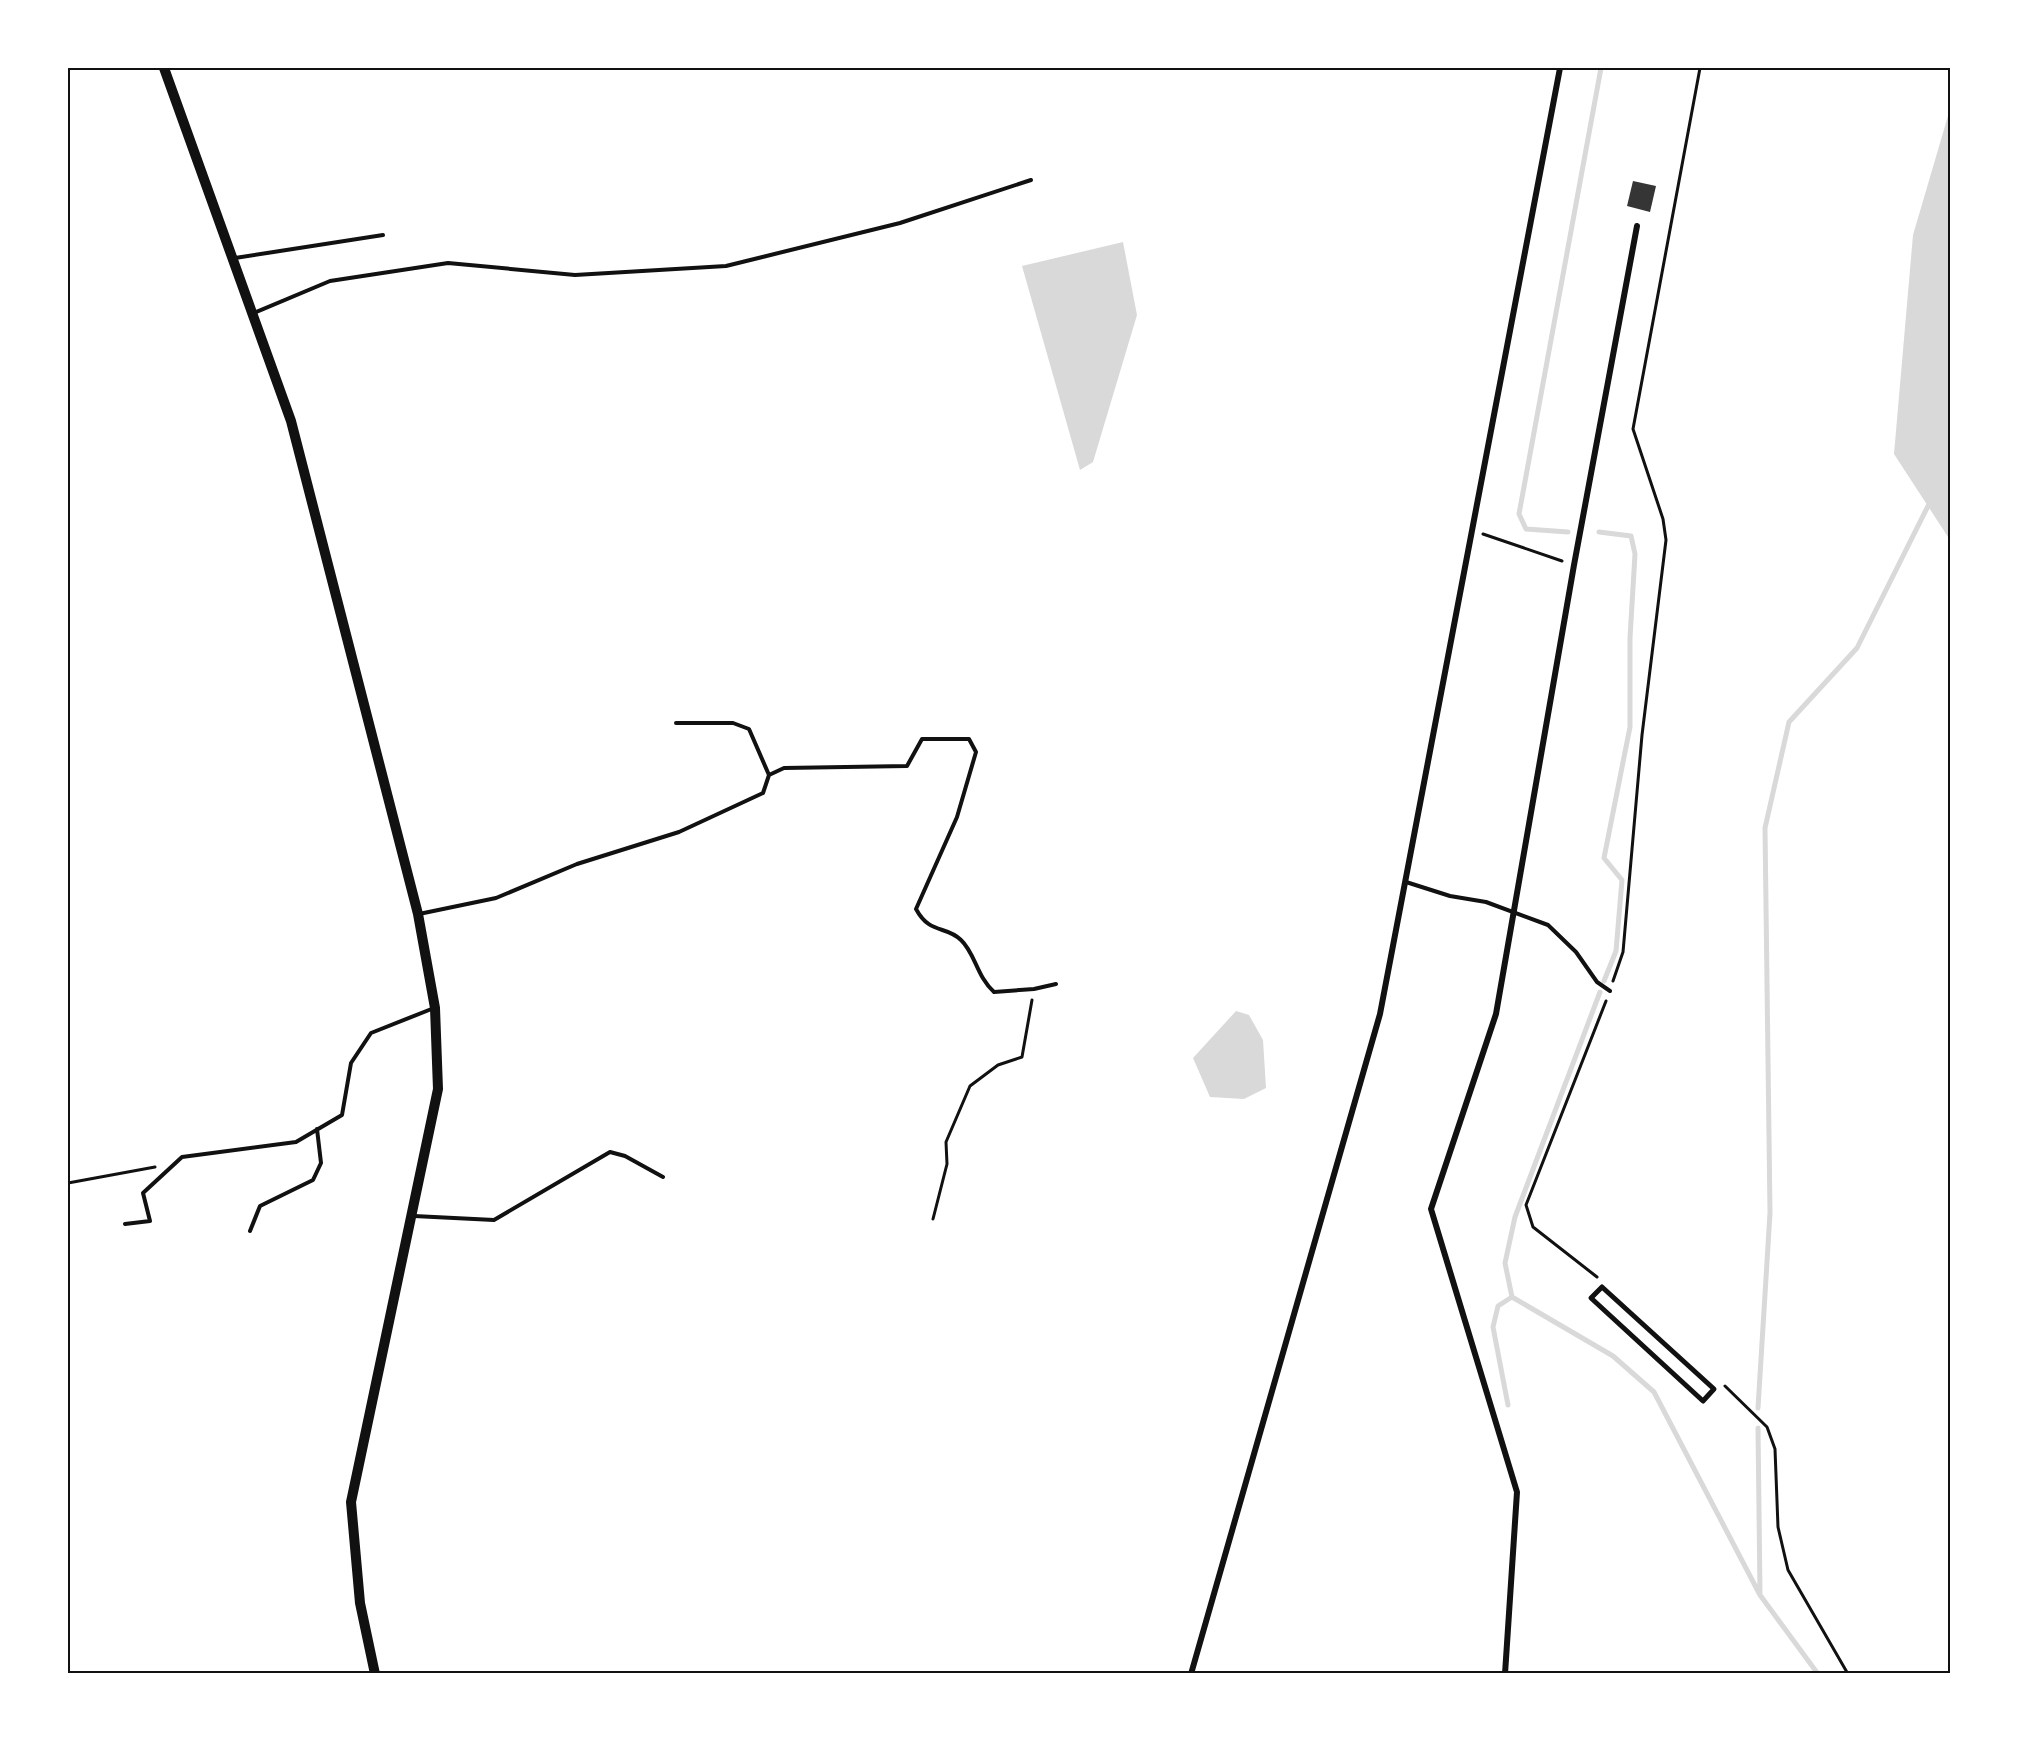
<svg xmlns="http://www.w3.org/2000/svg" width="2018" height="1741" font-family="Ubuntu,sans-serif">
<rect width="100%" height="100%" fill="#fff"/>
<!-- water -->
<path fill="#d9d9d9" d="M1950 109V540L1894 454 1913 235Z
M1123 242 1137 315 1093 462 1080 470 1022 266Z
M1236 1011 1249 1015 1263 1040 1266 1088 1244 1099 1210 1097 1193 1058Z"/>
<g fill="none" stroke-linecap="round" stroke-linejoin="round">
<!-- stream -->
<path stroke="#d9d9d9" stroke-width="5" d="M1568 532 1526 529 1519 514 1601 68
M1599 532 1631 536 1635 554 1630 638V727L1604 858 1622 880 1616 951 1604 981
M1600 992 1515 1217 1505 1263 1512 1297 1613 1356 1654 1392 1760 1595 1818 1674
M1508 1405 1493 1327 1498 1306 1512 1297
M1758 1408 1770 1213 1765 828 1789 722 1857 648 1930 502
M1758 1428 1760 1593"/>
</g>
<!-- building -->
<path fill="#353535" d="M1633 181 1656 186 1650 212 1627 206Z"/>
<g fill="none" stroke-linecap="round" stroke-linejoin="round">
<!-- path -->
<path stroke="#111" stroke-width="3" d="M1483 534 1562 561
M1613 981 1623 952 1642 735 1666 540 1663 519 1633 429 1700 68
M68 1183 155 1167
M933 1219 947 1164 946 1142 970 1086 998 1065 1022 1057 1032 1000
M1597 1277 1533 1227 1526 1205 1606 1001
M1725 1386 1767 1427 1775 1449 1778 1527 1788 1570 1848 1674"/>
<!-- service -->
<path stroke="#111" stroke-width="4" d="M235 258 383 235
M254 313 330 281 448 263 575 275 726 266 900 223 1031 180
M676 723H733L749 729 769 775
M1406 882 1450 896 1486 902 1548 925 1576 952 1597 982 1610 991
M419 914 496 898 577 864 679 832 763 793 769 775 784 768 907 766 922 739H969L976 752 957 817 916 909C930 935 946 925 961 940 975 953 977 977 994 992L1034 989 1056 984
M414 1216 494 1220 610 1152 625 1156 663 1177
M125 1224 150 1221 143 1193 182 1157 296 1142 342 1115 351 1063 371 1033 434 1008
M250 1231 260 1206 313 1180 321 1163 317 1129"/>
<!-- pedestrian -->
<path stroke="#111" stroke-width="5" d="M1602 1287 1714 1389 1703 1401 1591 1298Z"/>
<!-- minor -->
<path stroke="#111" stroke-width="6" d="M1191 1674 1380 1014 1560 68
M1505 1674 1517 1492 1431 1209 1496 1014 1574 565 1637 226"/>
<!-- tertiary -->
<path stroke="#111" stroke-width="10" d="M164 68 291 421 418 914 435 1008 438 1089 351 1502 360 1603 375 1674"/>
</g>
<!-- border -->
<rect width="2018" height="1741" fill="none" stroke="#ffffff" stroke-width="138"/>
<rect x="69" y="69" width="1880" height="1603" fill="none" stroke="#111" stroke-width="2"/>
</svg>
